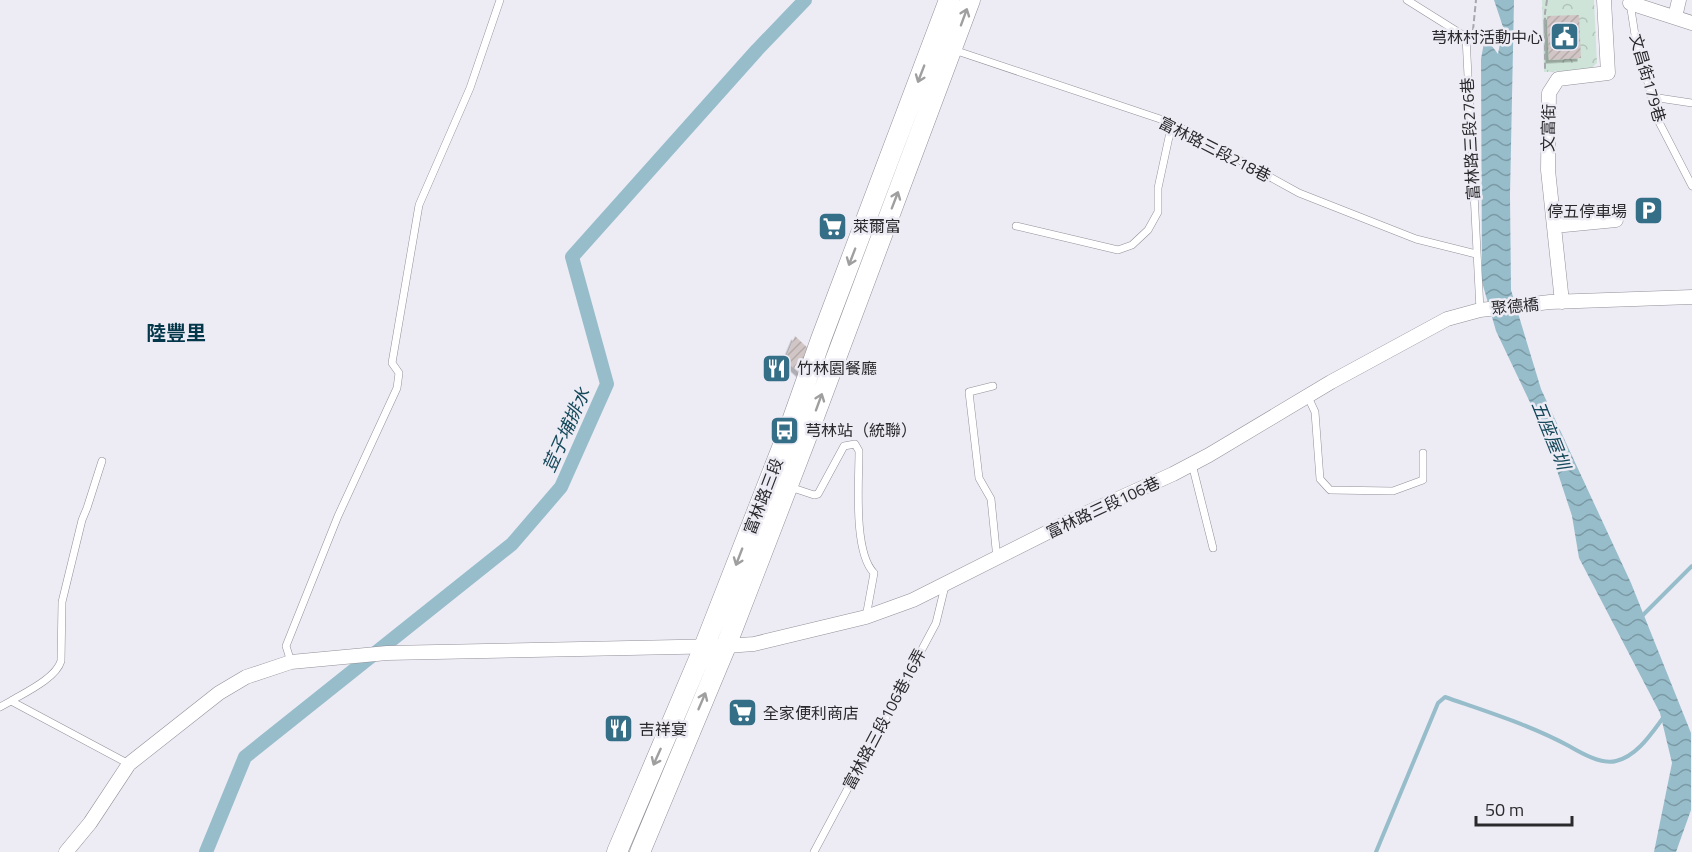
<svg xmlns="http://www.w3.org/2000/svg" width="1692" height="852" font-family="'Titillium Web','Noto Sans TC',sans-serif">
<defs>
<pattern id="forest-crowns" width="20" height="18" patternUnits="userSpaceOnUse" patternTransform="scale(1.5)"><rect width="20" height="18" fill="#cfe4d8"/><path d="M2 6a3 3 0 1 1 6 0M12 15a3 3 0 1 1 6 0" fill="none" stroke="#b2c4ba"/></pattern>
<pattern id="water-waves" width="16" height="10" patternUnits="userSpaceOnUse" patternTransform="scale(1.5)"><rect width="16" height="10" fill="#97bdcb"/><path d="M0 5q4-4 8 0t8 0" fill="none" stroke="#7b9aa5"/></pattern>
<pattern id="building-hatch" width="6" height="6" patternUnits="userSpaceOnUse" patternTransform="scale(1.5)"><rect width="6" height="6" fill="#d1c6c5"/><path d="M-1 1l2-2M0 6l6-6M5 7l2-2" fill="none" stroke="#b4aaaa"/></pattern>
<filter id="shadow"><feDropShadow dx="-3.5" dy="3.5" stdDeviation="0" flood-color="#0004"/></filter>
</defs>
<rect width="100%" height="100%" fill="#edecf5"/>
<!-- forest -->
<path fill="url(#forest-crowns)" d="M1542 0H1594L1597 63 1590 70 1544 72Z"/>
<!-- water -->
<path fill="url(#water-waves)" d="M1494 0H1514L1510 195 1511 290 1541 389 1631 583 1691 733V810L1676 852H1654L1672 763 1660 713 1579 558 1572 516 1545 434 1496 331 1482 282 1481 59 1485 37 1498 54 1503 27Z"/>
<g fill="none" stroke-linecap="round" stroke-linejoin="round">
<!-- stream -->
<path stroke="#97bdcb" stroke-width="4" d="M1641 617 1692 566
M1376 852 1438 703 1445 697C1488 712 1530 725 1569 746 1581 753 1602 765 1616 761 1637 756 1651 734 1663 718"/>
<!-- canal -->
<path stroke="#97bdcb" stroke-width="14" d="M206 852 245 757 512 544 561 487 607 384 572 257 757 50 805 0"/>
</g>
<!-- building -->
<path fill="url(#building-hatch)" filter="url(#shadow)" d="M1579 15 1581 58 1549 60 1547 16Z
M795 336 812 352 803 376 785 360Z"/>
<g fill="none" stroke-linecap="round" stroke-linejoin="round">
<defs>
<path id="lane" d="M1407 0 1466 37 1480 310
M1630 3 1635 35 1658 120 1692 186
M954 50 1172 123 1299 193 1416 239 1476 254
M1652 97 1692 103
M1016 226 1118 250 1132 245 1148 230 1158 212V188L1172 123
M993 386 969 392 979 478 991 499 997 559
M1308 397 1315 412 1320 479 1330 490 1393 491 1423 480V453
M1192 464 1213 548
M790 487 814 495 818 494 844 446 855 444 859 451C859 480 853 552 874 573L866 617
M291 662 286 646 338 516 397 388 399 373 392 363 419 205 470 88 500 0
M11 701C26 692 56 678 61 661L62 602 82 520 87 508 102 461
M0 707 11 701 129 764
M814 852 936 623 945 586"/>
<path id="street" d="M1630 3 1692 23
M1675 17 1679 0
M1554 226 1616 220
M1562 302 1548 170 1549 93 1558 79 1608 73 1604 0
M66 852 90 823 129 764 219 693 246 677 291 662 387 653 726 646 754 644 866 617 913 600 1080 516 1173 474 1209 455 1331 382 1447 319 1480 310 1550 302 1692 297"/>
<path id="secondary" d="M617 852 704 647 787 435 821 339 949 0
M640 852 726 646 805 441 970 0"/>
</defs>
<!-- lane casing -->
<use href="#lane" stroke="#919098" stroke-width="8"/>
<!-- street casing -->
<use href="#street" stroke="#919098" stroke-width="15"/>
<!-- secondary casing -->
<use href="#secondary" stroke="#919098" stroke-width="21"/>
<!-- path -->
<path stroke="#a7a7ae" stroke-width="2" stroke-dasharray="6 3" stroke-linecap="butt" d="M1547 0 1545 13V69L1548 71
M1473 30 1476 0"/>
<!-- lane -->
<use href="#lane" stroke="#fff" stroke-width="7"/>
<!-- street -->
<use href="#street" stroke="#fff" stroke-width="14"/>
<!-- secondary -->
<use href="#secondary" stroke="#fff" stroke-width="20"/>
</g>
<!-- one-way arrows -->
<defs><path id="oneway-shaft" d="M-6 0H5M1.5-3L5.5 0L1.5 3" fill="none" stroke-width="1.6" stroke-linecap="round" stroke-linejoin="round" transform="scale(1.5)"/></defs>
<g stroke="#9f9fa0">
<use href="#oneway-shaft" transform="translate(964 17) rotate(-70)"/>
<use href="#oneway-shaft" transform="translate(921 74) rotate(111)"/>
<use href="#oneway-shaft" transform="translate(895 200) rotate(-69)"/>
<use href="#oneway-shaft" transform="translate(852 257) rotate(111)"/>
<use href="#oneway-shaft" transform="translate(819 402) rotate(-70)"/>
<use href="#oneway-shaft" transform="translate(739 557) rotate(111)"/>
<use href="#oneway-shaft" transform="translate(702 701) rotate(-67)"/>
<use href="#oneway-shaft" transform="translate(657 757) rotate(114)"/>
</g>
<!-- icons -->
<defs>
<symbol id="civic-square" viewBox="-11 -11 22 22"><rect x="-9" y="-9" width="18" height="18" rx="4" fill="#356e87" stroke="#edecf5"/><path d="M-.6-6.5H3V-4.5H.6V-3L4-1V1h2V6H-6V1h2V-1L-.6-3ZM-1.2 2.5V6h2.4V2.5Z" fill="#fff"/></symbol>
<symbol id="parking-square" viewBox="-11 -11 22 22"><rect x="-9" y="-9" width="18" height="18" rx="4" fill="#356e87" stroke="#edecf5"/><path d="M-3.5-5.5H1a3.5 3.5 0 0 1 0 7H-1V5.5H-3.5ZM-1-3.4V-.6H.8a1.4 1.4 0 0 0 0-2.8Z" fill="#fff"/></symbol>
<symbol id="supermarket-square" viewBox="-11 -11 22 22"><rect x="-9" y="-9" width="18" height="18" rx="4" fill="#356e87" stroke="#edecf5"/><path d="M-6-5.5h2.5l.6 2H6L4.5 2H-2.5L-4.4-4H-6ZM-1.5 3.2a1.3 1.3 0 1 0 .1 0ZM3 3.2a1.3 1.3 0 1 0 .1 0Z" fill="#fff"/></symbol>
<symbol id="restaurant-square" viewBox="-11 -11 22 22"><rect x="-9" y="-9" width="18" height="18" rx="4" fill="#356e87" stroke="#edecf5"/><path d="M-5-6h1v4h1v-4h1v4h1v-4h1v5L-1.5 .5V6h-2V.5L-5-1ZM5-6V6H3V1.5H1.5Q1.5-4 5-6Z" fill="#fff"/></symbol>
<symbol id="bus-square" viewBox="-11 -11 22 22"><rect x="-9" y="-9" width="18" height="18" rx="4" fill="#356e87" stroke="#edecf5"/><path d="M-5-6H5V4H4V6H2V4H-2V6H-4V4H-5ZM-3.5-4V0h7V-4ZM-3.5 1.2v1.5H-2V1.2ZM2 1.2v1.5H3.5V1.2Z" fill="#fff"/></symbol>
</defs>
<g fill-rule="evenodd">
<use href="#civic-square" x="1548" y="20" width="33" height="33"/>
<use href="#parking-square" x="1632" y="194" width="33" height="33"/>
<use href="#supermarket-square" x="816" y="210" width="33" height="33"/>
<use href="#restaurant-square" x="760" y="352" width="33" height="33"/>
<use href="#bus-square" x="768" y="414" width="33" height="33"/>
<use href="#supermarket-square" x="726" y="696" width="33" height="33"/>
<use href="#restaurant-square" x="602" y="712" width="33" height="33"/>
</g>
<g text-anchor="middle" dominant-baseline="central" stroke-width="5" stroke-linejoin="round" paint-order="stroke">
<!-- poi labels -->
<g font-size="16" fill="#2a2a2d" stroke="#edecf5" text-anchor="start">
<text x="1543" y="37" text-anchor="end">芎林村活動中心</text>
<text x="1627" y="211" text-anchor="end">停五停車場</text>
<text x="853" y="226">萊爾富</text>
<text x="797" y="368">竹林園餐廳</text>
<text x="805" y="430">芎林站（統聯）</text>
<text x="763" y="713">全家便利商店</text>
<text x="639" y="729">吉祥宴</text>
</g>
<!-- street labels -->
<g font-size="16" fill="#2a2a2d" stroke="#edecf5">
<text transform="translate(1648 78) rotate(74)">文昌街179巷</text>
<text transform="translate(1548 128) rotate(-89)">文富街</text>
<text transform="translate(1470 139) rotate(-93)">富林路三段276巷</text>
<text transform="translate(1215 149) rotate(27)">富林路三段218巷</text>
<text transform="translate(1515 306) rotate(-6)">聚德橋</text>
<text transform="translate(763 496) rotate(-69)">富林路三段</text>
<text transform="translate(1103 507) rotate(-25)">富林路三段106巷</text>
<text transform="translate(884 719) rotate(-62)">富林路三段106巷16弄</text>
</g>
<!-- water labels -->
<g font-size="18" font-style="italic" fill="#15495a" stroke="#edecf5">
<text transform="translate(566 430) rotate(-66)">荳子埔排水</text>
<text transform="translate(1551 435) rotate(68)">五座屋圳</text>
</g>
<!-- quarter labels -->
<g font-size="20" font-weight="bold" fill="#05374b" stroke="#edecf5">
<text x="176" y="332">陸豐里</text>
</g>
</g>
<!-- scale -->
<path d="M1476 816v9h96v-9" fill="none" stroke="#2a2a2d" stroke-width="3"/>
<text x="1485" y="816" font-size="18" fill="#2a2a2d" stroke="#edecf5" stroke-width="4.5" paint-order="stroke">50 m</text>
</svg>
